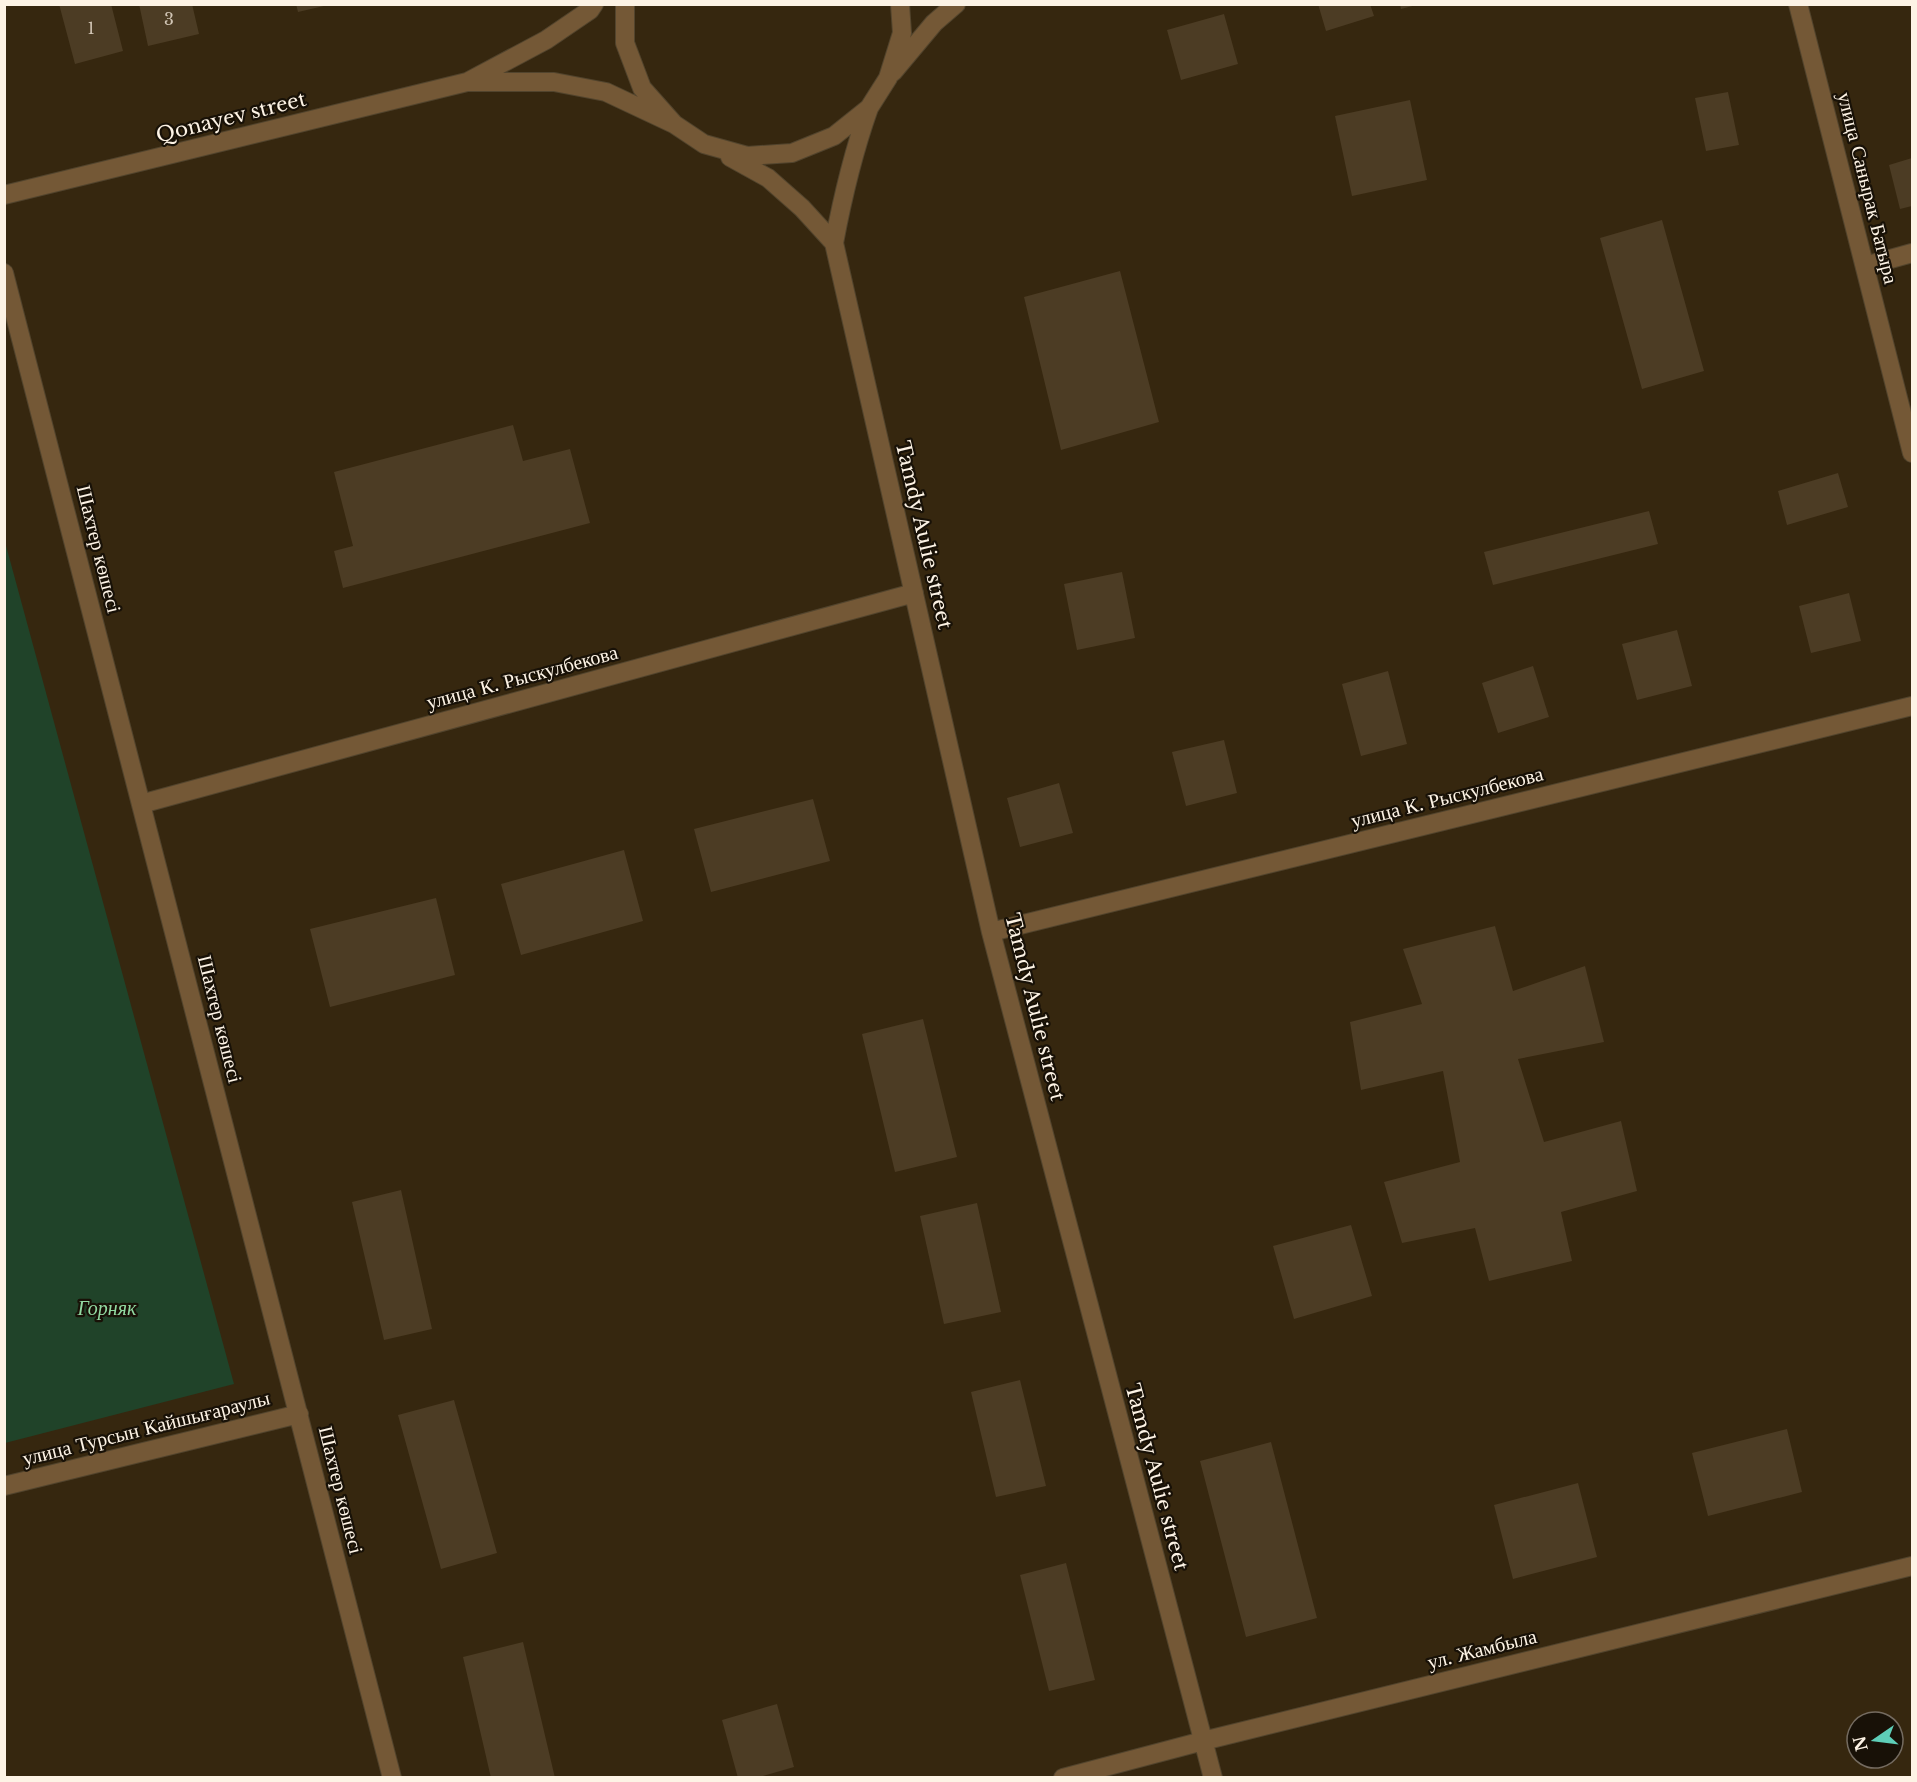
<svg xmlns="http://www.w3.org/2000/svg" width="1917" height="1782" font-family="'Libre Baskerville',serif">
<rect width="100%" height="100%" fill="#36270f"/>
<!-- green -->
<path fill="#204329" d="M5 542 234 1384 5 1443H4Z"/>
<!-- building -->
<path fill="#4c3c24" d="M59 4H111L123 51 75 64Z
M139 4H192L199 34 148 46Z
M296 4H328V5L298 12Z
M1318 4H1370L1374 16 1326 31Z
M1400 4H1416V5L1401 9Z
M1224 14 1238 64 1181 80 1167 30Z
M1728 92 1739 145 1706 151 1695 98Z
M1410 100 1427 180 1352 196 1335 116Z
M1912 158V206L1900 209 1889 165Z
M1662 220 1704 371 1642 389 1600 238Z
M1120 271 1159 422 1061 450 1024 297Z
M513 425 523 461 570 449 590 523 343 588 334 551 353 546 334 472Z
M1838 473 1848 507 1787 525 1778 491Z
M1649 511 1658 544 1493 585 1484 552Z
M1122 572 1135 638 1077 650 1064 584Z
M1849 593 1861 641 1811 653 1799 606Z
M1677 630 1692 686 1637 700 1622 644Z
M1533 666 1549 717 1498 733 1482 683Z
M1388 671 1407 744 1361 756 1342 684Z
M1224 740 1237 793 1186 806 1172 752Z
M1059 783 1073 833 1020 847 1007 798Z
M813 799 830 861 711 892 694 829Z
M624 850 643 921 521 955 501 884Z
M436 898 455 975 330 1007 310 929Z
M1495 926 1513 991 1585 966 1604 1042 1518 1059 1544 1142 1621 1121 1637 1191 1561 1212 1572 1261 1489 1281 1475 1228 1402 1243 1384 1182 1460 1162 1443 1071 1361 1090 1350 1022 1422 1004 1403 949Z
M923 1019 957 1157 895 1172 862 1034Z
M401 1190 432 1329 384 1340 352 1202Z
M977 1203 1001 1312 944 1324 920 1216Z
M1351 1225 1372 1296 1294 1319 1273 1246Z
M1020 1380 1046 1486 996 1497 971 1392Z
M454 1400 497 1553 441 1569 398 1415Z
M1787 1429 1802 1492 1708 1516 1692 1453Z
M1271 1442 1317 1618 1246 1637 1200 1461Z
M1578 1483 1597 1557 1513 1579 1494 1505Z
M1066 1563 1095 1680 1049 1691 1020 1575Z
M523 1642 555 1778H491L463 1657Z
M777 1704 794 1767 756 1778H738L722 1720Z"/>
<g fill="none" stroke-linecap="round" stroke-linejoin="round">
<defs>
<path id="minor" d="M625 4V43L642 88 674 124 704 144 747 156 792 153 834 136 869 108 888 78 902 33 900 4
M1798 4 1912 453
M893 72 934 23 956 4
M469 81 546 40 590 10 594 4
M869 108C853 153 843 195 834 243L991 932 1213 1778
M730 157 768 178 802 208 834 243
M4 195 467 82H554L606 92 674 124
M1865 266 1912 253
M4 273 392 1778
M141 804 914 593
M991 932 1912 706
M4 1486 299 1414
M1063 1778 1203 1741 1912 1566"/>
</defs>
<!-- minor casing -->
<use href="#minor" stroke="#52442d" stroke-width="20"/>
<!-- minor -->
<use href="#minor" stroke="#745836" stroke-width="18"/>
</g>
<g text-anchor="middle" dominant-baseline="central" stroke-width="4.5" stroke-linejoin="round" paint-order="stroke">
<!-- number labels -->
<g font-size="16" fill="#d1c5b5">
<text x="169" y="19">3</text>
<text x="91" y="28">1</text>
</g>
<!-- street labels -->
<g font-size="20" fill="#fdf3e5" stroke="#181107">
<text transform="translate(231 117) rotate(-14)">Qonayev street</text>
<text transform="translate(1868 188) rotate(76)">улица Санырак Батыра</text>
<text transform="translate(924 535) rotate(77)">Tamdy Aulie street</text>
<text transform="translate(99 549) rotate(76)">Шахтер көшесі</text>
<text transform="translate(522 677) rotate(-15)">улица К. Рыскулбекова</text>
<text transform="translate(1447 797) rotate(-14)">улица К. Рыскулбекова</text>
<text transform="translate(1035 1007) rotate(76)">Tamdy Aulie street</text>
<text transform="translate(220 1019) rotate(76)">Шахтер көшесі</text>
<text transform="translate(146 1428) rotate(-14)">улица Турсын Кайшығараулы</text>
<text transform="translate(1157 1477) rotate(75)">Tamdy Aulie street</text>
<text transform="translate(341 1490) rotate(76)">Шахтер көшесі</text>
<text transform="translate(1482 1649) rotate(-14)">ул. Жамбыла</text>
</g>
<!-- park labels -->
<g font-size="20" font-style="italic" fill="#92daa2" stroke="#181107">
<text x="107" y="1308">Горняк</text>
</g>
</g>
<!-- border -->
<rect width="1917" height="1782" fill="none" stroke="#fdf3e5" stroke-width="12"/>
<!-- north arrow -->
<g transform="translate(1875 1740) rotate(256)"><circle r="28" fill="#181107" stroke="#746b60" stroke-width="1.5"/>
<path d="M0-4.5L10 22L0 15L-10 22Z" fill="#5eceb8"/>
<text y="-9" font-size="16" font-weight="bold" text-anchor="middle" fill="#fdf3e5">N</text>
</g>
</svg>
